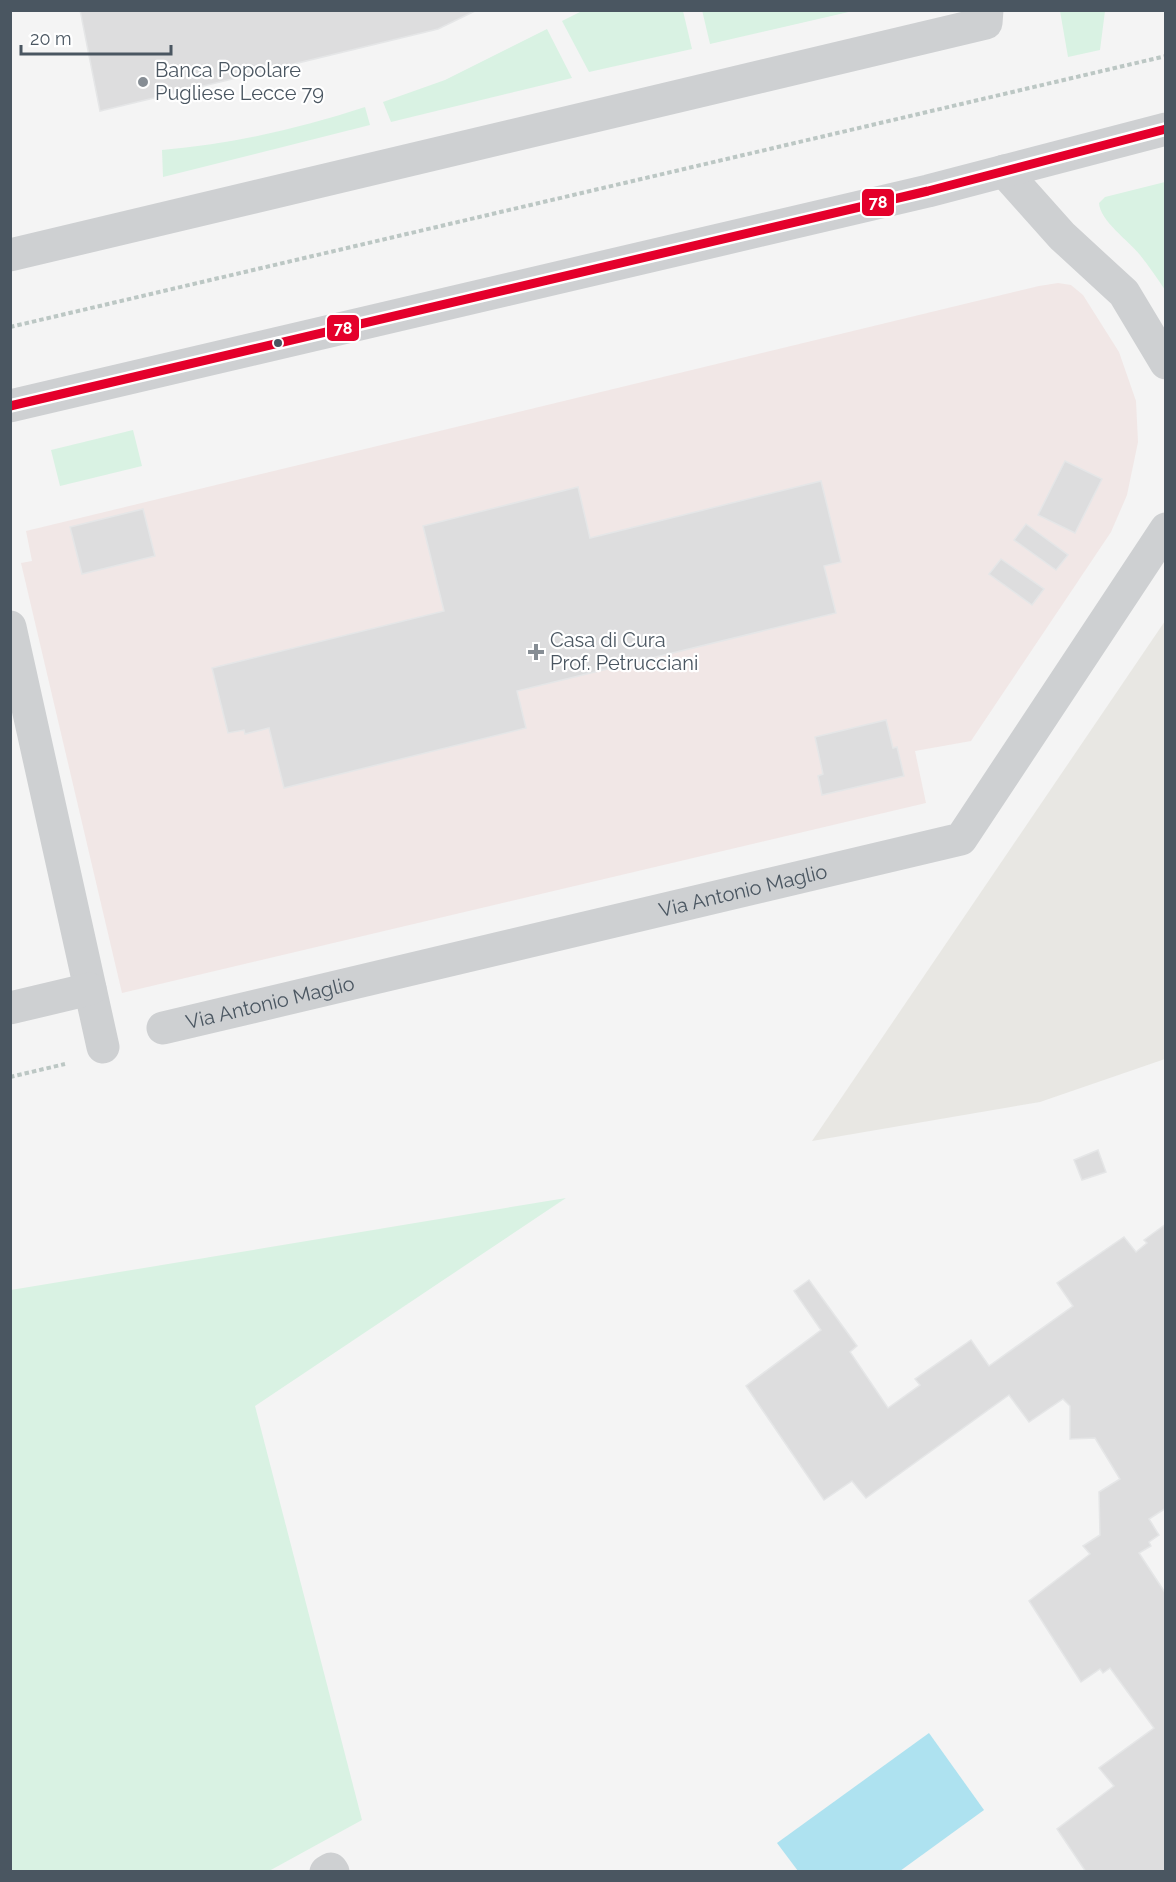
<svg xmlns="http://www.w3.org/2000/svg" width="1176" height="1882" font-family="Raleway,sans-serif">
<rect width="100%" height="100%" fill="#f4f4f4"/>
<!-- commercial -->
<path fill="#e8e7e3" d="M1165 621V1059L1040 1102 812 1141Z"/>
<!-- medical -->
<path fill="#f1e7e6" d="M1058 283 1071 285 1083 295 1119 352 1136 401 1138 442 1127 495 1111 532 971 741 915 751 926 803 122 993 21 563 32 561 26 531 1039 286Z"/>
<!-- green -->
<path fill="#d9f2e3" d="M702 10H853V11L710 44Z
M582 11H683L692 49 589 72 562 21Z
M1060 11H1105L1100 50 1068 57Z
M547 29 572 78 391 122 383 102 445 80Z
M365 107 370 125 163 177 162 150C231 144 298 129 365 107Z
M1165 182H1166L1165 290C1157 278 1149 266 1140 255 1129 241 1100 221 1099 203L1105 197Z
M133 430 142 466 60 486 51 450Z
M566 1198 255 1406 362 1820 269 1871H11V1290Z"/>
<!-- water -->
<path fill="#aee2f0" d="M929 1733 984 1810 900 1871H798L777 1843Z"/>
<!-- building -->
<path fill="#ddddde" stroke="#e5e6e7" stroke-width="1.5" d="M80 10H477L438 29 100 111Z
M1065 461 1102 479 1075 533 1038 515Z
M821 481 841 562 824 566 836 613 517 691 526 728 284 788 269 728 245 734 244 730 228 733 212 668 444 611 423 526 578 487 590 538Z
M143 509 155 556 82 574 70 527Z
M1026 524 1068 555 1056 570 1014 540Z
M1001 559 1044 589 1032 605 989 574Z
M886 720 893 748 897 747 904 776 822 795 818 776 823 774 815 737Z
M1098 1150 1106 1172 1082 1180 1074 1160Z
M1166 1224V1508L1149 1519 1159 1535 1149 1542 1151 1546 1139 1553 1166 1594V1872H1086L1057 1829 1114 1786 1099 1768 1154 1728 1110 1668 1103 1673 1100 1669 1081 1682 1029 1601 1090 1554 1083 1546 1100 1535 1099 1492 1120 1479 1095 1438 1070 1439V1406L1063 1399 1029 1422 1009 1395 866 1498 852 1481 824 1500 746 1386 821 1330 794 1291 809 1280 857 1346 850 1352 888 1408 920 1385 915 1379 971 1340 989 1366 1073 1306 1057 1283 1124 1237 1136 1252 1147 1243 1144 1240Z"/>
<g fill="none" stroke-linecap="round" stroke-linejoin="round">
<!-- path -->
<path stroke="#bcc7c4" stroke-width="4" stroke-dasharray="4.5 3" stroke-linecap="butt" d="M10 327 1166 56
M10 1077 65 1064"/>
<!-- minor -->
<g stroke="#ced0d2" stroke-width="33">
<path d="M1004 171 1062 236 1124 293 1166 363"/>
<path d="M10 255 986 23 987 10"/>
<path d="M10 406 928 191 1166 129"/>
<path d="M10 627 103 1047"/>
<path d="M10 1008 90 989"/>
<path id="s1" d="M163 1028 961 839 1166 529"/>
<path d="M326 1872 331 1869 333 1872"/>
</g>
<defs>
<path id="bus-1" d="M10 406 928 191 1166 129"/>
</defs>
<!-- bus-1 casing -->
<use href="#bus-1" stroke="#fff" stroke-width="14"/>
<!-- bus-1 -->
<use href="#bus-1" stroke="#e4002b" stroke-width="9"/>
</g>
<!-- markers -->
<g fill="#868d94" stroke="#fff" stroke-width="2">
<circle cx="143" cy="82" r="6"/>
<path d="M533 643h6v6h6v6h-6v6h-6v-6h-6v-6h6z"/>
</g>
<circle fill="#4a5661" stroke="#fff" stroke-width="2" cx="278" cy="343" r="5"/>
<g text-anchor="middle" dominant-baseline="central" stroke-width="4.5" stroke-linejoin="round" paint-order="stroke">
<!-- poi labels -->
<g font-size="20" fill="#4a5661" stroke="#fff" text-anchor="start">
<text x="155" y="70">Banca Popolare<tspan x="155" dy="23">Pugliese Lecce 79</tspan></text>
<text x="550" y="640">Casa di Cura<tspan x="550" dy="23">Prof. Petrucciani</tspan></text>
</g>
<!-- street labels -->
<g font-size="20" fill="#4a5661" stroke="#fff">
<text stroke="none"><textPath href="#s1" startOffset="596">Via Antonio Maglio</textPath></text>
<text stroke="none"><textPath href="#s1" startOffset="110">Via Antonio Maglio</textPath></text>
</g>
</g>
<g stroke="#fff" stroke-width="2">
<rect x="861" y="188" width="34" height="29" rx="6" fill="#e4002b"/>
<rect x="326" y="314" width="34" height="28" rx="6" fill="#e4002b"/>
</g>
<g font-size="16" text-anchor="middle" font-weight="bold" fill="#fff">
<text x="878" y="208">78</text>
<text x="343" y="334">78</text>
</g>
<!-- border -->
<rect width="1176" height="1882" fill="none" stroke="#4a5661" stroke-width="24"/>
<!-- scale -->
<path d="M21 45v9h150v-9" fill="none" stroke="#4a5661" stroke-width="3"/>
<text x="30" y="45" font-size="18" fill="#4a5661" stroke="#ffffff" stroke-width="4.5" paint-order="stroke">20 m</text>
</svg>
